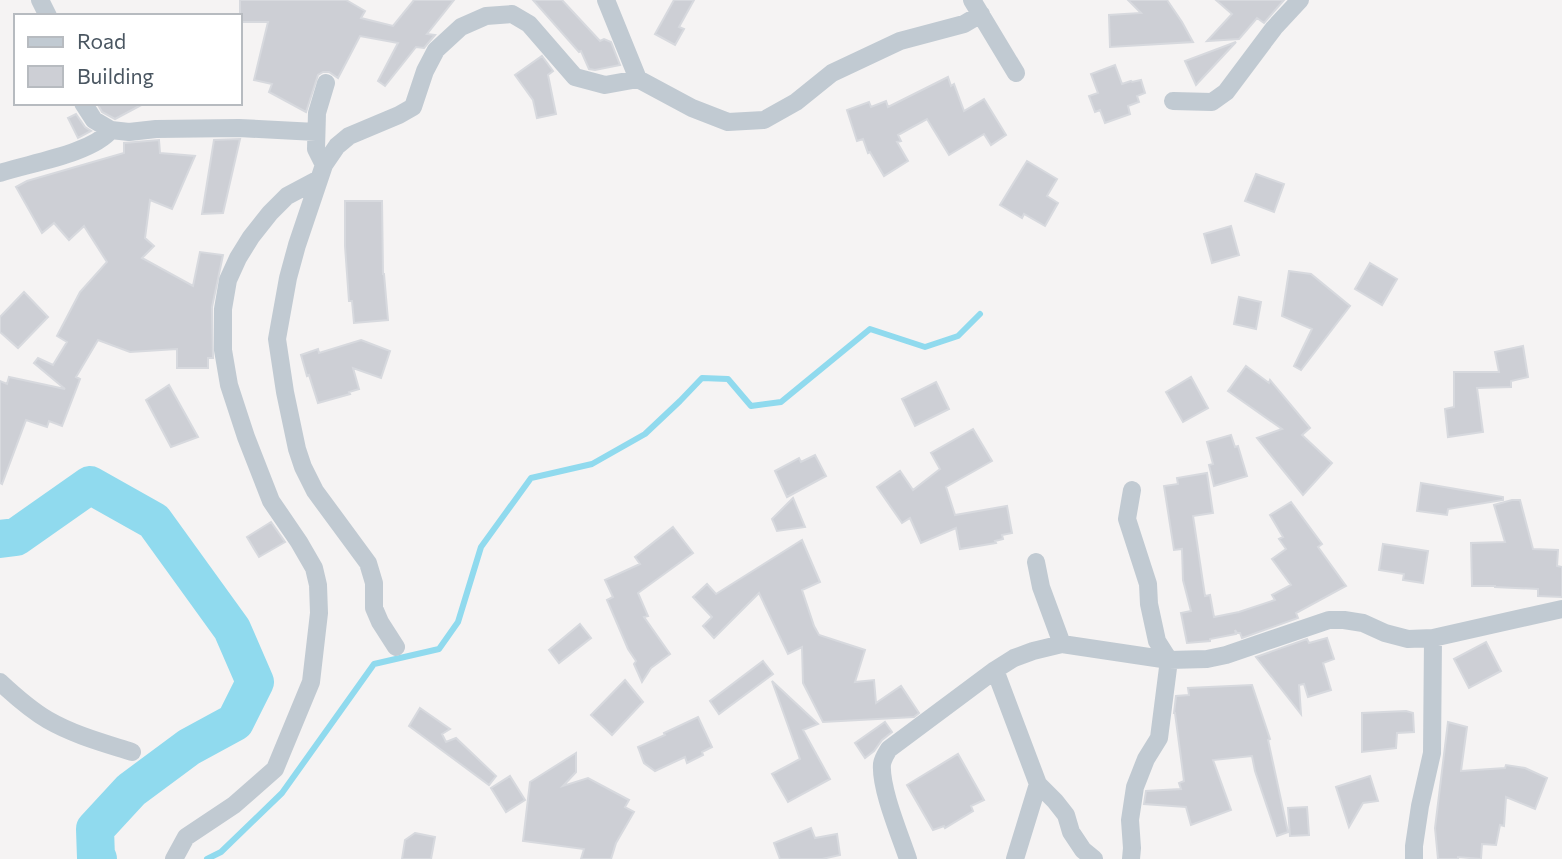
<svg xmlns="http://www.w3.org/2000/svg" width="1562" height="859" font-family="Commissioner,sans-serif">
<rect width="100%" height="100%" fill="#f5f3f3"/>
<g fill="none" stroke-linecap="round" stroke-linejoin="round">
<!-- stream -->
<path stroke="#90daee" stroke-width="6" d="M207 859 221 852 282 793 374 664 439 649 458 622 481 547 531 478 592 464 645 434 680 401 702 378 728 379 751 406 781 402 870 329 925 347 958 336 980 314"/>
<!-- river -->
<path stroke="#90daee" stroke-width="38" d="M0 539 16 537 90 485 154 521 232 629 255 682 235 722 189 747 131 790 95 829 96 858 98 859"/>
</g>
<!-- building -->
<path fill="#cdcfd5" stroke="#d7d9de" stroke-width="2" d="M240 0H346L365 11 361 18 393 26 414 0H454L427 34 435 35 424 48 416 47 385 86 378 81 398 43 360 36 338 78 329 72H323L318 75 306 112 269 92 272 84 254 80 268 22H240Z
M533 0H562L600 41 604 39 611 42 620 65 595 70 589 69 581 51 579 52Z
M674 0H694L679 27 684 29 675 45 655 34Z
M1128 0H1167L1182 22 1193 42 1110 47 1109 15 1141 13Z
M1216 0H1284L1264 23 1257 18 1239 39 1207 41 1232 14Z
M1236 42 1196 85 1185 61Z
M542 56 553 71 548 75 556 114 537 118 533 100 515 75Z
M1115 65 1122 84 1131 81 1132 82 1141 80 1145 93 1137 96 1139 102 1128 106 1130 114 1105 123 1100 110 1095 112 1089 96 1098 93 1091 74Z
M948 77 951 86 954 84 964 111 984 99 1006 135 991 145 984 134 949 155 927 119 898 135 901 141 897 142 908 161 884 176 870 152 868 153 863 139 857 141 847 110 869 102 871 107 886 101 888 107Z
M97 103H145L115 119 102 112Z
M76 114 85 127 91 131 78 138 68 118Z
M240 139 223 213 202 214 214 140Z
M159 140 160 153 195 156 172 209 150 200 145 238 154 246 142 258 193 286 200 252 223 255 212 307 213 358H208V368H177V349L130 352 98 340 76 377 80 379 62 426 49 421 47 427 26 420 2 484 0 483V381L7 384 9 377 65 389 34 363 38 358 53 365 67 342 57 336 80 292 107 262 84 226 69 240 54 223 42 233 16 187 27 181 124 153V143Z
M1027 161 1057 179 1047 196 1058 203 1045 226 1024 214 1022 218 1000 205Z
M1256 174 1284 184 1274 212 1245 201Z
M345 201H382L383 274H384L388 320 354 323 352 301H349L345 246Z
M1231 226 1239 255 1212 263 1204 234Z
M1370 263 1397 279 1382 305 1355 289Z
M1289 271 1311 274 1350 306 1301 370 1294 366 1312 329 1282 316Z
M24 292 48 317 18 348 0 332V317Z
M1239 297 1261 302 1256 329 1234 324Z
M361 340 390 351 381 378 353 368 359 389 349 392 350 394 318 403 309 375 307 376 301 355 318 349 319 353Z
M1523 346 1528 377 1511 381V387L1477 388 1483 432 1448 437 1445 409 1454 407V372H1499L1495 352Z
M1246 366 1269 383 1270 380 1310 428 1302 435 1332 463 1303 495 1257 438 1282 429 1228 391Z
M1191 377 1208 408 1183 422 1166 392Z
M936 382 949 409 915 426 902 399Z
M169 385 198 437 171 447 146 400Z
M973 429 992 461 946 487 955 515 1007 506 1012 533 1002 535 1003 539 995 541 996 543 960 549 956 528 921 543 910 518 902 523 877 487 900 471 913 490 940 469 931 453Z
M1231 435 1235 447 1238 446 1247 476 1214 486 1209 465 1213 464 1207 442Z
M815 455 826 476 787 497 775 471 799 458 801 462Z
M1207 473 1213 513 1193 516 1205 596 1210 595 1214 617 1239 612 1275 600 1272 595 1291 585 1272 559 1286 549 1279 539 1283 537 1270 515 1291 502 1322 544 1318 547 1346 586 1296 613 1298 618 1242 638 1240 633H1237L1235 630 1236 634 1210 639V641L1187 643 1181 613 1191 611 1183 580 1182 549 1174 550 1164 486 1178 484 1177 478Z
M1421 483 1503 497V500L1448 509 1447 515 1417 511Z
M793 498 805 527 777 531 772 519Z
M1512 500H1520L1533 549 1558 550 1557 566 1562 567V597L1538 596V589L1495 587V586H1472L1471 543 1505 542 1494 505Z
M271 522 285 542 259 557 247 537Z
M673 527 693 553 638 593 648 616 644 617 670 654 651 668 642 682 634 664 636 661 628 649 607 600 613 597 605 580 640 564 635 557Z
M802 540 820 582 802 590 814 626 819 635 865 650 855 682 874 680 876 703 901 686 919 713 914 717 823 722 803 683 802 647 788 654 759 593 714 638 703 626 712 617 693 597 707 584 716 594Z
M1383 544 1428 551 1423 583 1403 580 1404 574 1379 570Z
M580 624 591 638 559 663 549 650Z
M1327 638 1334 659 1323 663 1331 690 1308 697 1304 684 1299 685 1301 714 1256 657 1307 639 1309 643Z
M1486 642 1501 671 1469 688 1454 659Z
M763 661 773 674 719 714 710 701Z
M625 680 643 702 612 735 591 715Z
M772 681 818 724 803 730 830 779 788 802 772 774 800 759Z
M1252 685 1270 739 1268 740 1288 832 1277 836 1255 771 1252 756 1213 760 1231 810 1191 825 1186 807 1144 804 1146 791 1181 789 1179 783 1184 781 1175 713H1174L1176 696 1189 695 1188 688Z
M420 708 450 729 442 734 446 742 456 738 496 776 489 785 409 726Z
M1406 711 1413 713 1414 732 1397 733 1396 748 1362 752V713Z
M698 717 712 747 702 752 703 755 687 763 685 757 655 771 644 763 638 747 665 735 664 733Z
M885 722 892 732 882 740 874 751 865 758 855 743Z
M1448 722 1467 727 1461 771 1505 768 1506 765 1525 768 1547 778 1535 809 1506 797 1504 826 1500 825 1496 845 1482 844 1481 859 1458 857V859H1438L1435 828Z
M576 753V772L563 786 588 778 629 800 625 807 634 812 616 843 611 859H581L584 849 523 841 530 782Z
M958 754 984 800 971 806 973 811 945 828 944 826 933 830 907 785Z
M510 776 525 800 506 812 491 788Z
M1370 776 1378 801 1363 803 1349 827 1336 787Z
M1307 807 1309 835 1290 836 1288 808Z
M811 828 815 838 837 834 840 855 822 859H780L774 843Z
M415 833 435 837 431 859H402L405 840Z"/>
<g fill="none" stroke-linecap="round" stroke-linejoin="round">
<!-- minor -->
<path stroke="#c1cad2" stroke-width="18" d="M40 0 48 16
M606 0 638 79 692 108 728 122 764 120 796 102 832 73 900 41 964 24 981 14
M972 0 1016 73
M1173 101 1212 102 1226 92 1274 28 1300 0
M83 103 94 120 111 130 129 132 156 129 239 128 316 132
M324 165 316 149 317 113 326 83
M0 173C30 163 91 154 111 130
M1036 562 1041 587 1062 644
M396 647 380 622 374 608V583L368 563 315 491 303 467 297 449 285 392 277 339 288 278 297 245 324 165 337 146 349 136 399 115 413 107 425 71 436 50 461 27 486 16 512 14 529 24 575 77 605 85 638 79
M995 670 1038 784 1055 801 1066 815 1071 832 1083 850 1094 859
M0 682C15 696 31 710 48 720 74 735 104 743 132 752
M174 859 186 837 234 805 275 769 311 682 319 613 318 585 314 568 299 542 271 501 246 437 229 385 223 350V309L228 280 238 258 251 237 270 213 287 196 319 179
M908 859C900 835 880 788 882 764 883 758 886 754 889 749L995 670 1014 658 1033 651 1062 644 1169 660 1207 659 1226 655 1329 620H1344L1363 623 1385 633 1408 639 1433 638 1562 609
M1015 859 1038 784
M1131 859 1132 848 1130 820 1135 787 1146 759 1159 738 1169 660 1157 641 1149 604 1148 584 1127 519 1132 490
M1414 859V846L1420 806 1432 753 1433 638"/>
</g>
<!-- legend -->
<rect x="14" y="14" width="228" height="91" fill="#ffffff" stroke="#b7bbc0" stroke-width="2"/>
<rect x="28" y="37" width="35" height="10" fill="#c1cad2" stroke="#b7bbc0" stroke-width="2"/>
<text x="77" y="49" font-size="21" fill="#4a5661">Road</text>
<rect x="28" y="66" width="35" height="21" fill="#cdcfd5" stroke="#b7bbc0" stroke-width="2"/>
<text x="77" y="84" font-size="21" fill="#4a5661">Building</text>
</svg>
